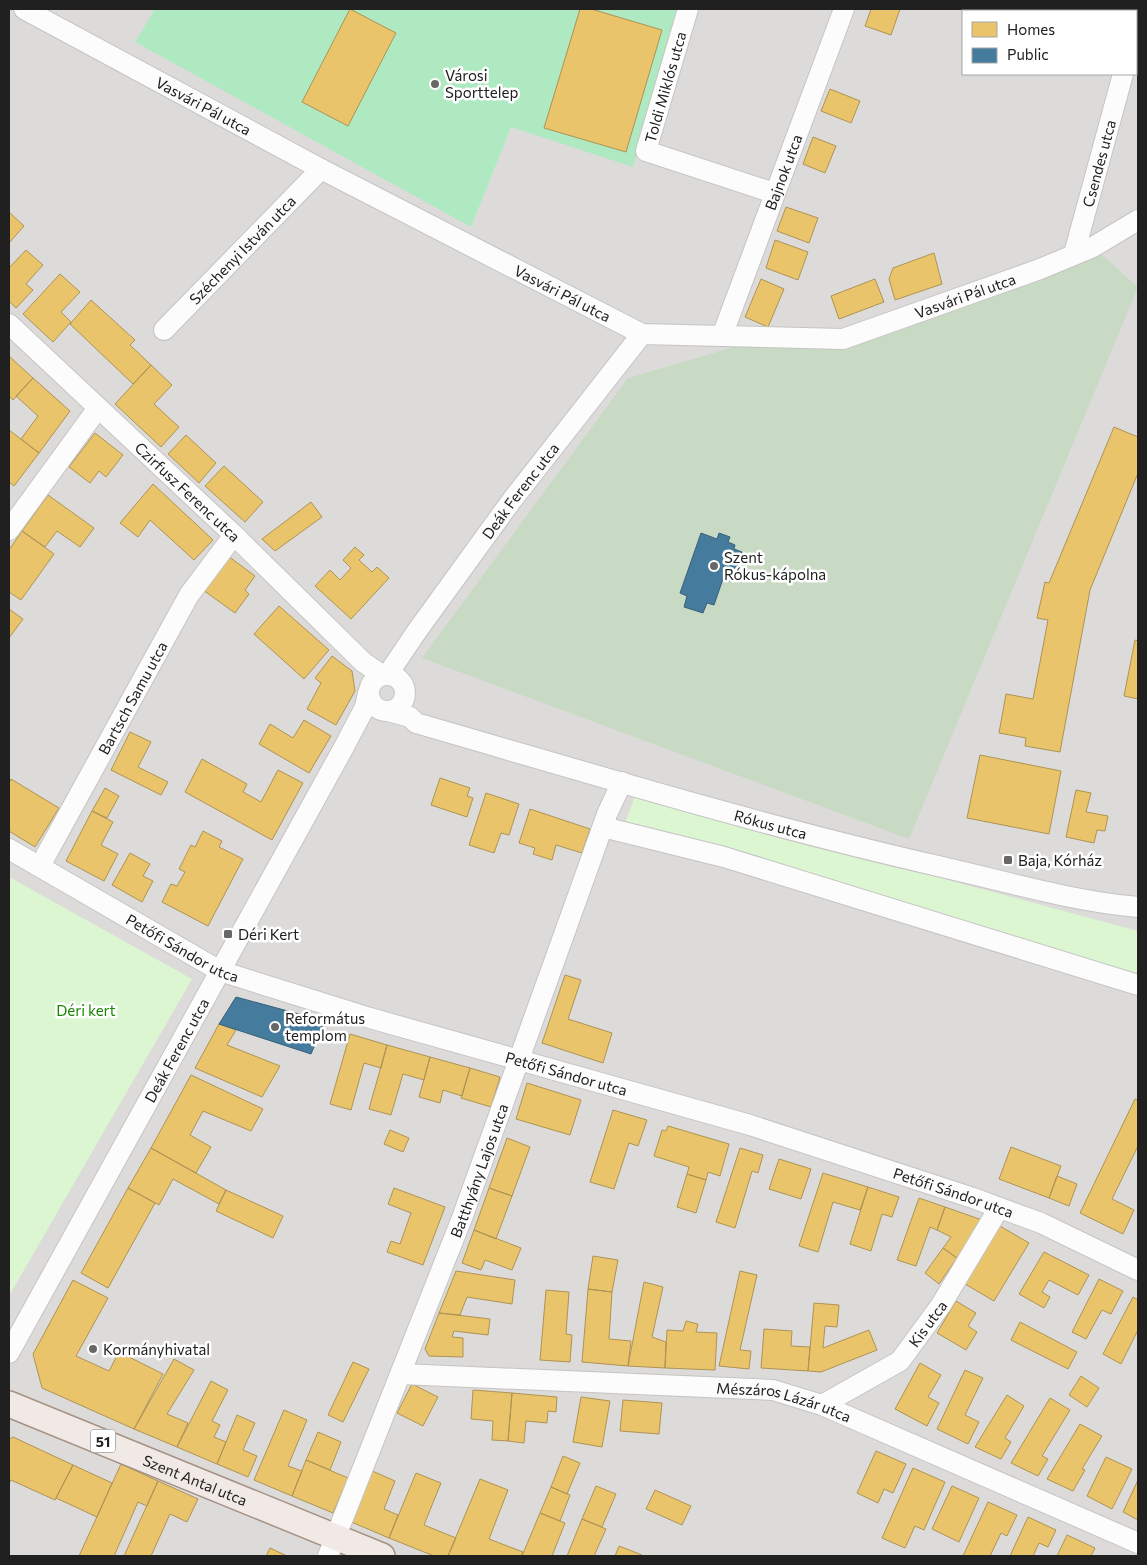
<svg xmlns="http://www.w3.org/2000/svg" width="1147" height="1565" font-family="Commissioner,sans-serif">
<rect width="100%" height="100%" fill="#eeebe8"/>
<!-- residential -->
<path fill="#dddbda" fill-rule="evenodd" d="M9 9H1138V1556H9ZM963 11H1136V74H963Z"/>
<!-- cemetery -->
<path fill="#c8dac3" d="M1093 247 1138 287 909 839 422 658 628 378 765 338 843 339Z"/>
<!-- park -->
<path fill="#dbf6d1" d="M635 796 1138 931V980L623 829Z
M9 877 192 979 9 1296Z"/>
<!-- pitch -->
<path fill="#afe9c2" d="M155 9H680L633 167 511 127 471 227 135 42Z"/>
<!-- homes -->
<path fill="#e9c46a" stroke="#ad9354" d="M350 9 396 33 348 126 302 102Z
M580 9H591L662 30 626 152 544 128Z
M871 9H900L891 35 865 26Z
M1098 9H1134L1133 11H1107Z
M830 89 860 101 851 123 821 111Z
M813 137 836 146 825 173 803 164Z
M786 207 818 218 809 243 777 231Z
M9 212 24 226 9 243Z
M775 240 808 252 798 280 766 268Z
M26 250 43 265 26 284 33 290 16 308 9 301V268Z
M934 253 942 284 895 300 889 279 893 268Z
M60 274 80 292 61 312 71 322 53 342 23 314Z
M761 279 784 289 768 327 745 317Z
M875 279 884 302 839 319 831 296Z
M91 300 135 340 130 345 151 365 133 384 70 324Z
M9 356 33 378 13 400 9 396Z
M151 365 172 385 154 404 179 427 161 447 115 404Z
M33 378 70 411 39 453 21 439 38 416 16 396Z
M1114 427 1138 437V473L1090 590 1060 752 1025 746 1026 738 999 733 1006 694 1033 699 1048 620 1037 618 1045 582 1049 583Z
M9 430 39 453 14 486 9 482Z
M95 433 123 455 106 477 99 471 90 483 69 467Z
M186 435 216 463 199 483 168 454Z
M224 466 263 502 245 522 205 486Z
M153 484 213 540 194 560 150 520 138 537 120 523Z
M48 495 94 528 80 547 57 531 45 547 22 531Z
M311 502 322 517 275 551 262 539Z
M22 531 54 554 21 600 9 592V550Z
M355 547 364 555 359 560 372 572 377 567 389 578 351 619 315 586 330 570 340 580 351 568 343 560Z
M228 556 255 576 245 590 249 594 235 613 203 590Z
M279 606 329 650 304 679 254 634Z
M9 609 23 619 9 638Z
M1135 640 1138 641V699L1124 696Z
M332 656 352 671 355 691 336 725 307 709 321 683 315 678Z
M304 720 331 736 309 773 259 744 270 724 293 738Z
M130 732 151 742 138 767 168 782 161 795 111 770Z
M980 755 1061 771 1049 834 967 818Z
M202 759 247 784 243 792 261 802 278 770 303 783 272 840 185 792Z
M440 778 470 788 467 796 473 798 467 817 431 805Z
M11 779 59 808 35 847 9 831V783Z
M105 788 119 796 107 818 92 811Z
M1076 790 1091 793 1086 812 1108 816 1105 831 1097 830 1094 843 1066 837Z
M486 793 519 804 509 835 501 833 494 853 469 845Z
M530 809 590 829 582 853 556 845 552 860 533 854 535 848 519 843Z
M92 811 113 822 101 845 118 854 104 881 66 861Z
M203 831 222 841 219 847 243 859 208 926 162 902 171 884 177 886 185 872 179 869 191 845 195 847Z
M130 853 150 864 143 876 153 881 142 902 112 885Z
M565 975 581 980 568 1019 612 1033 603 1063 542 1043Z
M219 1024 236 1030 227 1045 280 1066 262 1097 195 1068Z
M350 1034 387 1045 381 1068 364 1063 351 1110 330 1104Z
M387 1045 430 1057 424 1080 403 1074 391 1115 369 1109Z
M430 1057 470 1068 462 1096 443 1090 440 1103 419 1097Z
M470 1068 500 1077 491 1107 461 1098Z
M191 1075 263 1109 251 1131 203 1111 190 1135 211 1147 196 1173 151 1148Z
M527 1083 581 1100 570 1135 516 1119Z
M1135 1099 1138 1100V1146L1112 1199 1134 1210 1123 1234 1080 1213Z
M613 1110 647 1120 638 1146 629 1143 614 1189 590 1182Z
M668 1126 729 1144 720 1176 708 1172 706 1180 687 1174 689 1167 654 1156 662 1130 666 1131Z
M390 1130 409 1138 403 1152 384 1144Z
M507 1138 530 1147 512 1196 489 1188Z
M1011 1147 1061 1166 1049 1198 999 1179Z
M151 1148 226 1190 219 1204 173 1179 159 1205 128 1188Z
M740 1148 763 1155 758 1173 752 1171 735 1228 716 1222Z
M779 1159 811 1169 801 1199 769 1189Z
M823 1173 868 1187 860 1210 833 1202 818 1252 799 1246Z
M687 1174 706 1180 696 1213 677 1207Z
M1057 1176 1077 1184 1069 1206 1049 1198Z
M868 1187 899 1197 892 1217 882 1214 871 1251 850 1244Z
M128 1188 155 1203 108 1288 81 1273Z
M394 1188 445 1207 423 1265 387 1252 391 1241 400 1244 411 1213 388 1204Z
M489 1188 512 1196 496 1239 474 1230Z
M226 1190 283 1216 273 1238 216 1211Z
M919 1198 945 1207 937 1230 930 1227 916 1266 897 1260Z
M945 1207 982 1220 957 1258 943 1248 951 1237 937 1230Z
M1000 1226 1029 1243 994 1301 965 1284Z
M474 1230 521 1248 512 1270 485 1260 481 1270 462 1263Z
M943 1248 957 1258 939 1284 925 1273Z
M1044 1252 1089 1275 1078 1295 1049 1280 1042 1292 1050 1297 1044 1308 1019 1294Z
M593 1256 618 1260 612 1292 588 1289Z
M456 1271 515 1280 512 1304 467 1297 460 1315 439 1313Z
M740 1271 757 1275 740 1350 751 1351 749 1369 719 1366Z
M1099 1279 1123 1291 1111 1314 1102 1310 1086 1339 1072 1332Z
M73 1280 108 1298 76 1356 109 1371 119 1352 163 1374 134 1429 42 1388 33 1354Z
M644 1282 663 1287 652 1337 666 1342 665 1368 628 1366Z
M588 1289 612 1292 609 1339 631 1341 628 1366 582 1362Z
M546 1290 569 1292 566 1334 572 1335 570 1362 540 1360Z
M1133 1297 1138 1300V1330L1121 1364 1103 1354Z
M956 1301 976 1313 968 1326 977 1332 966 1350 937 1333Z
M814 1303 839 1305 837 1327 825 1326 823 1348 869 1330 877 1350 821 1372 808 1371Z
M439 1313 490 1319 488 1335 454 1331 452 1337 463 1338V1357L429 1356 425 1349Z
M686 1321 698 1324 696 1332 717 1333 715 1370 665 1368 667 1330 683 1331Z
M1020 1322 1077 1352 1068 1369 1011 1340Z
M764 1329 792 1331 791 1346 810 1347 808 1371 761 1368Z
M174 1359 194 1370 167 1414 188 1423 177 1447 134 1429Z
M353 1362 369 1369 343 1422 328 1415Z
M920 1363 941 1375 928 1397 939 1403 927 1426 895 1409Z
M965 1370 983 1378 965 1415 979 1422 968 1444 937 1429Z
M1081 1376 1099 1388 1087 1407 1069 1395Z
M211 1381 228 1390 212 1421 220 1425 214 1437 226 1442 217 1464 177 1447Z
M412 1384 438 1397 423 1426 397 1413Z
M473 1390 512 1393 508 1441 492 1440 493 1421 471 1419Z
M512 1393 557 1397 556 1412 548 1411 547 1423 526 1421 524 1443 508 1441Z
M1007 1395 1024 1406 1005 1438 1011 1442 1001 1459 975 1447Z
M581 1397 610 1401 602 1447 573 1442Z
M1050 1398 1070 1410 1042 1456 1048 1459 1038 1476 1011 1463Z
M623 1400 662 1403 659 1434 620 1431Z
M284 1410 307 1420 288 1466 302 1471 292 1496 254 1480Z
M237 1415 255 1423 243 1450 257 1456 248 1477 217 1464Z
M1080 1424 1102 1436 1082 1469 1085 1470 1073 1491 1047 1479Z
M318 1432 341 1442 330 1470 306 1460Z
M13 1437 73 1465 55 1500 11 1480 9 1484V1439Z
M876 1451 906 1464 893 1493 884 1489 878 1503 857 1493Z
M563 1456 580 1463 567 1494 551 1487Z
M1106 1457 1132 1469 1112 1509 1087 1496Z
M306 1460 348 1478 333 1513 292 1496Z
M121 1464 158 1481 147 1506 138 1502 114 1556H79Z
M73 1465 112 1483 97 1517 56 1498Z
M913 1468 945 1482 924 1530 915 1526 905 1548 882 1538Z
M370 1470 395 1481 384 1509 398 1515 389 1538 349 1521Z
M416 1473 441 1483 424 1525 456 1538 448 1556H434L389 1538Z
M480 1479 508 1490 489 1539 523 1552 521 1556H448Z
M1138 1480V1520L1123 1512Z
M158 1481 198 1499 187 1522 170 1514 151 1556H124Z
M596 1486 616 1494 602 1527 582 1519Z
M952 1486 979 1498 959 1542 932 1529Z
M551 1487 570 1495 560 1521 540 1513Z
M655 1490 691 1506 682 1525 646 1509Z
M988 1502 1017 1515 1007 1536 1001 1533 990 1556H963Z
M540 1513 565 1523 552 1556H522Z
M1028 1517 1056 1530 1048 1547 1039 1543 1033 1556H1010Z
M582 1519 606 1529 594 1556H567Z
M1067 1535 1095 1548 1091 1556H1057Z
M619 1546 642 1555V1556H615Z
M270 1548 287 1556H266Z"/>
<!-- public -->
<path fill="#457b9d" stroke="#3a6078" d="M701 533 717 539 719 533 730 537 728 542 735 545 734 549 742 552 732 582 723 579 714 605 707 603 703 613 684 607 687 596 680 593Z
M236 997 325 1021 311 1054 219 1024Z"/>
<g fill="none" stroke-linecap="round" stroke-linejoin="round">
<defs>
<g id="minor">
<path id="s1" d="M24 9 321 169 642 334 843 339 1040 269 1093 247 1138 220"/>
<path d="M688 9 646 151 774 193"/>
<path d="M1136 26 1138 16"/>
<path id="s2" d="M1074 254 1123 74"/>
<path id="s3" d="M9 324 234 535 363 662 382 675"/>
<path id="s4" d="M164 330 321 169"/>
<path id="s5" d="M722 336 844 9"/>
<path d="M9 530 98 408"/>
<path id="s6" d="M388 674 417 631 512 500 642 334"/>
<circle cx="387" cy="693" r="18"/>
<path id="s7" d="M388 711 410 717 416 723C589 773 762 826 938 866 1004 881 1071 901 1138 907"/>
<path d="M603 827 724 857 1138 985"/>
<path id="s8" d="M9 849 220 971 370 1018 750 1125 973 1198 1041 1223 1138 1270"/>
<path id="s9" d="M40 866 189 595 234 535"/>
<path id="s10" d="M9 1353 344 747 365 707 368 693"/>
<path id="s11" d="M401 1374 773 1390 822 1405 1138 1543"/>
<path id="s12" d="M822 1405 900 1361 941 1305 999 1208"/>
<path id="s13" d="M328 1556 462 1218 594 851 607 814 622 782"/>
</g>
<g id="major">
<path id="s14" d="M9 1404 382 1556"/>
</g>
</defs>
<!-- minor casing -->
<use href="#minor" stroke="#c5c4c3" stroke-width="22"/>
<!-- major casing -->
<use href="#major" stroke="#a59284" stroke-width="28"/>
<!-- minor -->
<use href="#minor" stroke="#fcfcfc" stroke-width="20"/>
<!-- major -->
<use href="#major" stroke="#f1e9e5" stroke-width="25"/>
</g>
<!-- markers -->
<g fill="#686766" stroke="#fff" stroke-width="2">
<circle cx="435" cy="84" r="5"/>
<circle cx="714" cy="566" r="5"/>
<rect x="1003" y="855" width="10" height="10" rx="2.5"/>
<rect x="223" y="929" width="10" height="10" rx="2.5"/>
<circle cx="275" cy="1027" r="5"/>
<circle cx="93" cy="1349" r="5"/>
</g>
<g text-anchor="middle" dominant-baseline="central" stroke-width="5" stroke-linejoin="round" paint-order="stroke">
<!-- shield labels -->
<rect fill="#fff" stroke="#636363" stroke-width="1" x="90.5" y="1429.5" width="25" height="23" rx="4"/>
<g font-size="14" font-weight="bold" fill="#202020">
<text x="103" y="1441">51</text>
</g>
<!-- poi labels -->
<g font-size="15" fill="#202020" stroke="#fff" text-anchor="start">
<text x="445" y="75">Városi<tspan x="445" dy="17">Sporttelep</tspan></text>
<text x="724" y="557">Szent<tspan x="724" dy="17">Rókus-kápolna</tspan></text>
<text x="1018" y="860">Baja, Kórház</text>
<text x="238" y="934">Déri Kert</text>
<text x="285" y="1018">Református<tspan x="285" dy="17">templom</tspan></text>
<text x="103" y="1349">Kormányhivatal</text>
</g>
<!-- street labels -->
<g font-size="15" fill="#202020" stroke="#fff">
<text transform="translate(665 87) rotate(-74)">Toldi Miklós utca</text>
<text stroke="none"><textPath href="#s1" startOffset="204">Vasvári Pál utca</textPath></text>
<text stroke="none"><textPath href="#s2" startOffset="94">Csendes utca</textPath></text>
<text stroke="none"><textPath href="#s5" startOffset="175">Bajnok utca</textPath></text>
<text stroke="none"><textPath href="#s4" startOffset="112">Széchenyi István utca</textPath></text>
<text stroke="none"><textPath href="#s1" startOffset="609">Vasvári Pál utca</textPath></text>
<text stroke="none"><textPath href="#s1" startOffset="1029">Vasvári Pál utca</textPath></text>
<text stroke="none"><textPath href="#s6" startOffset="226">Deák Ferenc utca</textPath></text>
<text stroke="none"><textPath href="#s3" startOffset="245">Czirfusz Ferenc utca</textPath></text>
<text stroke="none"><textPath href="#s9" startOffset="192">Bartsch Samu utca</textPath></text>
<text stroke="none"><textPath href="#s7" startOffset="400">Rókus utca</textPath></text>
<text stroke="none"><textPath href="#s8" startOffset="200">Petőfi Sándor utca</textPath></text>
<text stroke="none"><textPath href="#s10" startOffset="346">Deák Ferenc utca</textPath></text>
<text stroke="none"><textPath href="#s8" startOffset="605">Petőfi Sándor utca</textPath></text>
<text stroke="none"><textPath href="#s13" startOffset="414">Batthyány Lajos utca</textPath></text>
<text stroke="none"><textPath href="#s8" startOffset="1010">Petőfi Sándor utca</textPath></text>
<text stroke="none"><textPath href="#s12" startOffset="136">Kis utca</textPath></text>
<text stroke="none"><textPath href="#s11" startOffset="385">Mészáros Lázár utca</textPath></text>
<text stroke="none"><textPath href="#s14" startOffset="201">Szent Antal utca</textPath></text>
</g>
<!-- park labels -->
<g font-size="15" fill="#1a8502" stroke="#fff">
<text x="86" y="1010">Déri kert</text>
</g>
</g>
<!-- border -->
<rect width="1147" height="1565" fill="none" stroke="#202020" stroke-width="20"/>
<!-- legend -->
<rect x="962" y="10" width="175" height="65" fill="#ffffff" stroke="#a6a6a6"/>
<rect x="972" y="22" width="25" height="15" fill="#e9c46a" stroke="#a6a6a6"/>
<text x="1007" y="35" font-size="15" fill="#202020">Homes</text>
<rect x="972" y="48" width="25" height="15" fill="#457b9d" stroke="#a6a6a6"/>
<text x="1007" y="60" font-size="15" fill="#202020">Public</text>
</svg>
